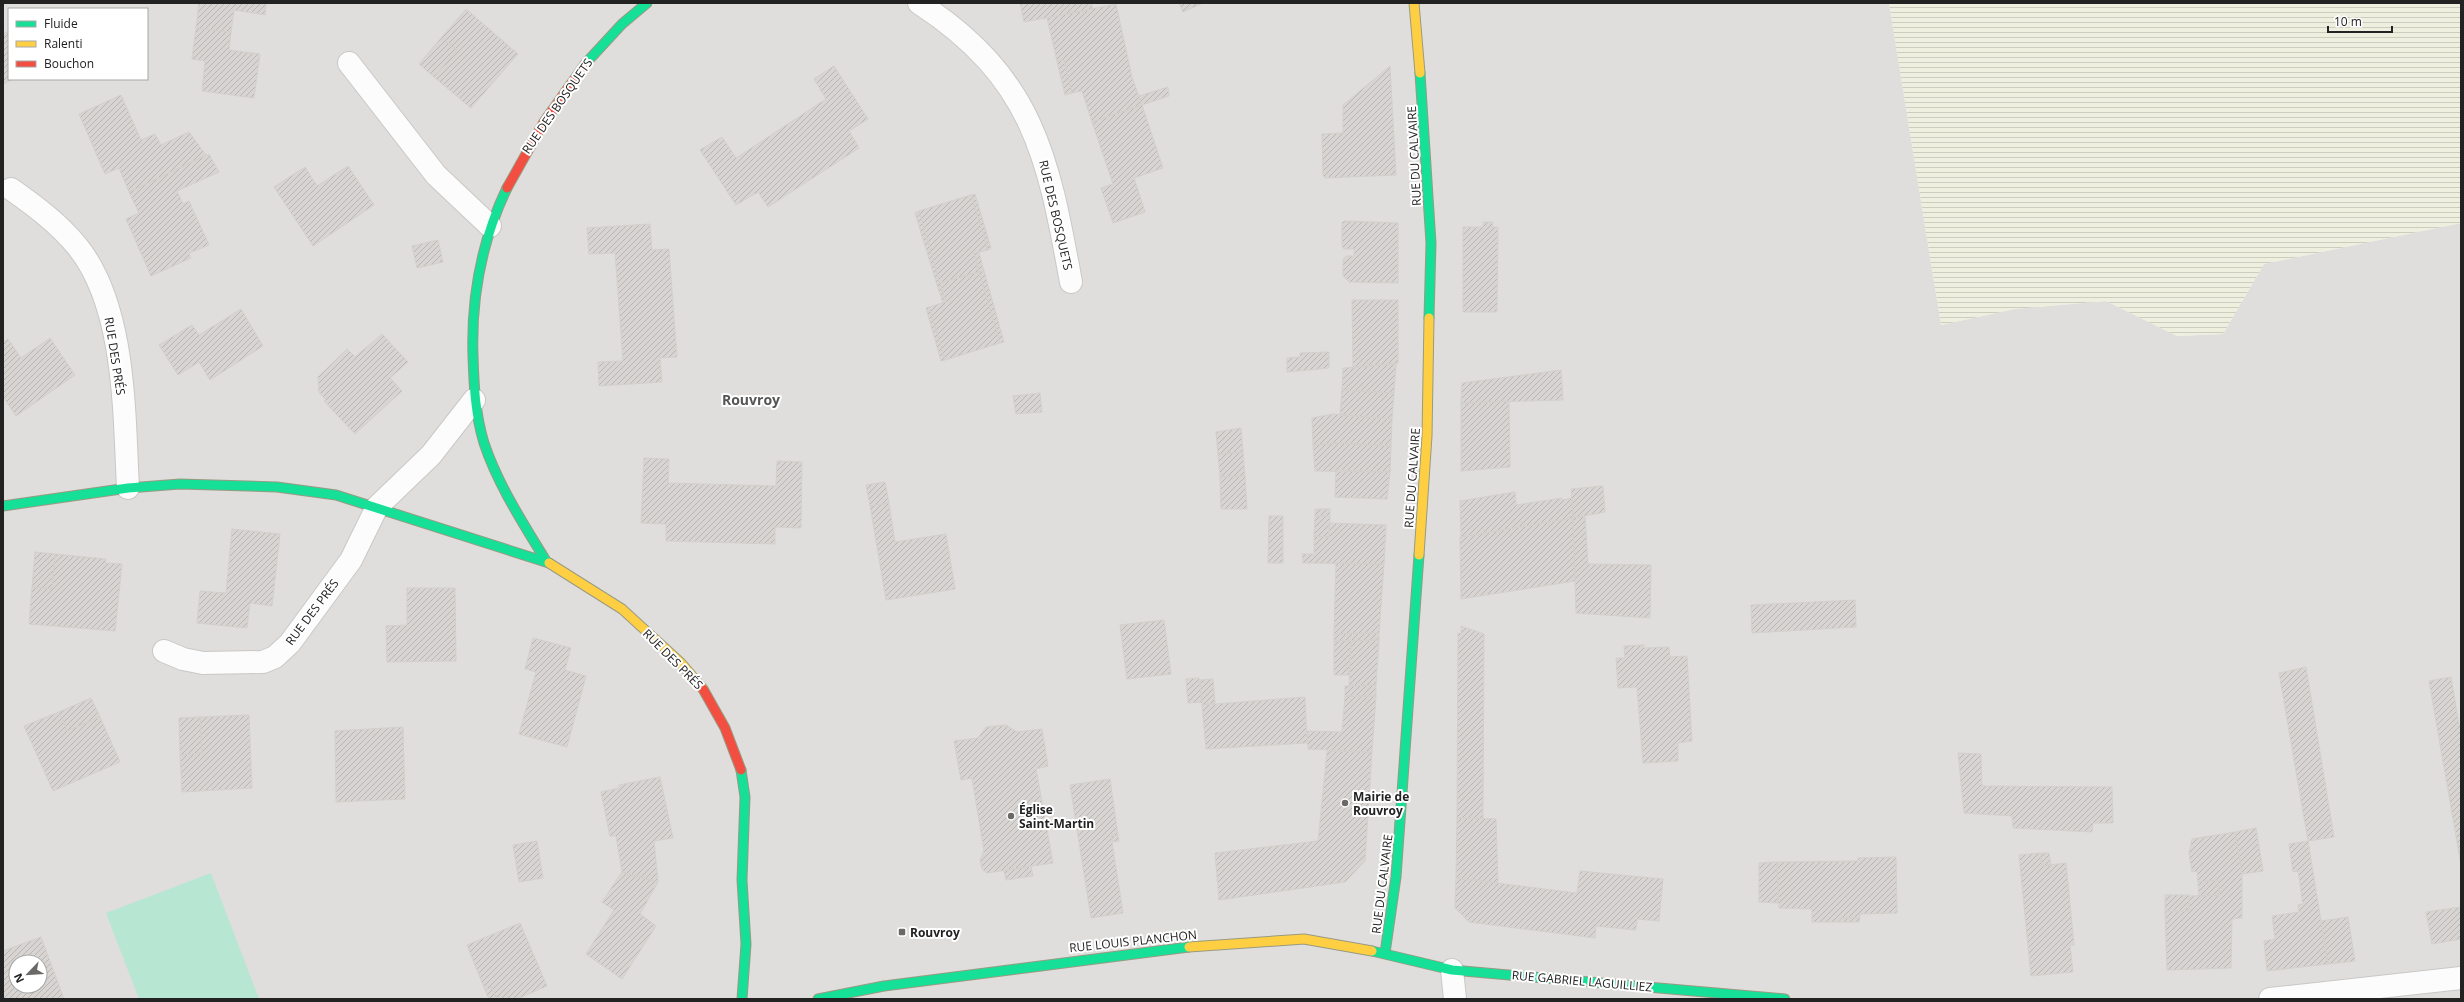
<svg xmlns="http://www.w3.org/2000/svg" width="2464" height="1002" font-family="'Open Sans',sans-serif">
<defs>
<pattern id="farmland-rules" width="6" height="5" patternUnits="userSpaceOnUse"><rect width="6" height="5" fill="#efefdf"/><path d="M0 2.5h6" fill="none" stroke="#cdcdbf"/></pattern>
<pattern id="building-hatch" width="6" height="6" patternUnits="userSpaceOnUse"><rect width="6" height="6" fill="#d7d4d2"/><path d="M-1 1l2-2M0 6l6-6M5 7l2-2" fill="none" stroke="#b8b6b4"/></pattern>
</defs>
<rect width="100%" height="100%" fill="#f0eeeb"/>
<!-- residential -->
<path fill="#dfdedc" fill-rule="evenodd" d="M3 3H1889L1941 325 2015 309 2106 301 2177 336 2223 334 2264 264 2461 223V999H3ZM9 9H147V79H9ZM16 962H40V986H16Z"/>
<!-- farmland -->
<path fill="url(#farmland-rules)" d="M1889 3H2461V223L2264 264 2223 334 2177 336 2106 301 2015 309 1941 325Z"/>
<!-- pitch -->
<path fill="#b7e6d2" d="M211 873 259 999H139L106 913Z"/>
<!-- building -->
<path fill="url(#building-hatch)" stroke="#d3d0cc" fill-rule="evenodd" d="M199 3H266L265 15 234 10 231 32 196 28Z
M1020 3H1091L1093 9 1024 22Z
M1179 3H1203L1183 12Z
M1116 4 1132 77 1142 105 1092 122 1082 91 1072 93 1064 60 1057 61 1047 18Z
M466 9 518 54 471 108 434 77 457 50 441 38Z
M196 28 231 32 229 50 260 54 254 98 202 91 205 61 192 59Z
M9 31V79H14L3 84V34Z
M441 38 457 50 434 77 419 64Z
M1064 60 1072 93 1065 95 1057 61Z
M834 66 868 119 849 131 859 148 768 207 758 192 736 205 700 150 722 137 736 158 826 99 814 79Z
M1390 66 1396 175 1325 178 1323 176 1322 134 1343 133V105Z
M1168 87 1169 96 1142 105 1139 96Z
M121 95 141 140 155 134 161 145 189 132 206 155 129 192 119 168 105 174 79 114Z
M1142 105 1163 168 1134 178 1145 212 1113 223 1101 188 1113 184 1092 122Z
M209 154 219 172 177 191 183 204 189 201 209 245 189 253 191 258 151 276 126 219 139 213 129 192Z
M348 166 374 205 313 246 274 187 305 167 317 186Z
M975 194 991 248 988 250 971 195Z
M971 195 988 250 974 253 979 272 940 283 919 211Z
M919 211 940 283 937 285 915 213Z
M1344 221 1398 223V283L1349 282 1343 276V259L1346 256H1354V249H1344L1342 246V223Z
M1483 222H1493L1492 227H1498L1497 312H1463V227H1483Z
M650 224 652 250 669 249 677 357 660 358 662 382 599 386 598 362 623 361 615 253 589 254 587 228Z
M438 240 443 262 417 268 412 246Z
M979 252 984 271 979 272 974 253Z
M984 271 1004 342 1000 343 979 272Z
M979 272 1000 343 945 360 929 307 946 302 940 283Z
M940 283 946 302 943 303 937 285Z
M1352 300H1398V363L1353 367Z
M929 307 945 360 941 361 926 308Z
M241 309 263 346 210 380 199 362 178 375 159 345 192 325 199 335Z
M382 334 408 362 390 378 402 391 355 434 324 401 326 400 319 392 318 377 347 349 355 357Z
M50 338 75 375 16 416 3 397V342L8 339 21 358Z
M1329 352V368L1287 372V358L1300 357V353Z
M1396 364 1394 393 1342 390 1343 368Z
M1561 370 1563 400 1461 403 1462 383Z
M1342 390 1394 393 1392 419 1340 415Z
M1040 393 1042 412 1016 414 1013 396Z
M1509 401 1510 467 1461 471V403Z
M1333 414 1392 419 1391 446 1338 443 1313 445 1312 418Z
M1241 428 1243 452 1218 454 1216 432Z
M1338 443 1391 446 1390 472 1315 471 1313 445Z
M1243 452 1245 476 1220 477 1218 454Z
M644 458 669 459 668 483 776 486 777 461 802 462 801 528 775 527V544L666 541V524L641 523Z
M1336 470 1390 472 1387 499 1335 497Z
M1245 476 1247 509H1221L1220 477Z
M885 482 889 503 870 506 866 485Z
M1603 486 1605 512 1573 518 1571 489Z
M1515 492 1516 505 1562 498V500L1572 498 1573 518 1461 537 1460 501Z
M889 503 895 542 946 534 955 589 886 600 870 506Z
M1315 509H1330V516H1315Z
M1269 516H1283V563H1268Z
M1315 516H1330L1329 537 1314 536Z
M1585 516 1588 564 1651 565 1650 618 1576 613 1573 518Z
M1573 518 1575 581 1461 599 1460 537Z
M1329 523 1386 525 1384 564 1303 563 1302 554H1314V536L1329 537Z
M232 529 280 534 272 606 250 603 247 628 197 623 200 591 226 593Z
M35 552 55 554 52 589 32 587Z
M55 554 106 559 105 563 122 564 115 631 29 624 32 587 52 589Z
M1336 563 1384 564 1379 633 1334 634Z
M407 588H455L456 661 387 662 386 626 407 625Z
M1855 600 1856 627 1752 633 1751 605Z
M1164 620 1171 674 1127 679 1120 625Z
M1461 626 1484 634 1483 818H1457L1458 633 1461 634Z
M1379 633V640L1334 641V634Z
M533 638 571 648 565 670 586 676 567 747 519 734 536 672 525 669Z
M1379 640 1376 685 1349 686 1351 641Z
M1334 641H1351L1349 675H1334Z
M1644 645V648L1669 647 1670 657 1687 656 1692 741 1678 743V761L1643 763 1637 687 1618 688 1616 658H1625L1624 646Z
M2306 667 2334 837 2308 841 2279 673Z
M2451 677 2459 725H2461V865L2429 681Z
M1199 678 1202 702 1188 703 1186 679Z
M1213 679 1215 703 1202 705 1200 680Z
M1376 685V696H1345V686Z
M1345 696H1376L1372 752 1308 749 1307 731 1342 732Z
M1305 697 1307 743 1206 749 1202 705Z
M91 698 100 717 67 731 59 712Z
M59 712 67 731 100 717 120 762 53 791 24 726Z
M249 715 252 788 182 792 180 755 202 753 200 717Z
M200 717 202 753 180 755 179 718Z
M1006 725 1017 732 1042 729 1048 766 1036 769 1053 863 987 873 982 869 980 860 984 851 972 778 961 780 954 741 978 738 986 727Z
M403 727 405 799 336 802 335 731Z
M1327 751 1372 752 1365 861 1345 882 1219 900 1215 853 1318 841Z
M1958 753 1981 754 1982 786 2112 787 2113 823H2093L2092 832 2013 828 2012 816 1964 813Z
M660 777 673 838 654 841 658 882 622 872 616 836H610L601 792 619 788V785Z
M1110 779 1118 835 1111 836 1123 913 1091 918 1070 785Z
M1457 818 1496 819 1498 883 1456 878Z
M2256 828 2263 871 2242 874 2235 832Z
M2235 832 2242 874V918L2232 919 2231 968 2167 970 2165 911H2189V896L2219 895 2218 880 2198 882 2197 871 2192 872 2189 853 2192 839Z
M1118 835 1119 841 1112 842 1111 836Z
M537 841 543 878 519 882 513 845Z
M2308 841 2328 964 2267 971 2264 941 2275 939 2272 916 2299 912 2298 905 2303 904 2298 871 2293 872 2289 844Z
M2040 853H2049L2051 865 2042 866Z
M2040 853 2042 866 2066 863 2074 945H2070L2073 972 2031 976 2019 855Z
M1896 857 1897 913 1860 914V918H1840V922H1812V909L1779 908 1777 862 1858 861V858Z
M1777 862 1778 903 1759 902V863Z
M1031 866 1033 876 1006 880 1004 871Z
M1580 871 1663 879 1659 921 1637 919 1636 930 1596 926 1595 938 1469 922 1455 908 1456 878 1577 893Z
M622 872 658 882 640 914 656 926 622 979 586 954 614 910 602 902Z
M2218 880 2219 895 2199 896 2198 882Z
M2165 895H2189V911H2165Z
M2461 907V939L2432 944 2426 912Z
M2348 917 2355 961 2328 964 2321 921Z
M1840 918H1860L1859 922H1840Z
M520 923 547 986 517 999H497L492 987 485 990 467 945Z
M41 937 64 999H3V951ZM16 962H40V986H16Z
M492 987 497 999H489L485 990Z"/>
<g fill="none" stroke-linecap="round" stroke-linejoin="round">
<defs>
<path id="street" d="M919 3C1034 78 1048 157 1071 282
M349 63 436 175 490 226
M11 189C35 206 58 223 77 246 126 306 124 414 128 488
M164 651 183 659 203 663 263 662 275 657 290 643 351 560 377 507 431 455 474 400
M1452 970 1455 999
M2270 999 2461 978"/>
<path id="fast" d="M586 63 622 24 647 3
M1420 73 1431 243 1429 318
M507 188C481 242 471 296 473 356 474 386 475 413 484 443 498 485 523 523 546 561
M3 506 128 488 180 484 277 487 336 495 549 563
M741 770 745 797 742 880 746 944 742 999
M1372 951 1452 970 1785 999
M1385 953 1396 877 1419 555
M818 999 884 986 1189 947"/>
<path id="slow" d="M1414 3 1420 73
M1419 555 1427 436 1429 318
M549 563 622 609 681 663 703 689
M1189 947 1304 939 1372 951"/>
<path id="jam" d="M507 188 544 122 586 63
M703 689 725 728 741 770"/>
</defs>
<!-- street casing -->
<use href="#street" stroke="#c9c8c7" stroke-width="24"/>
<!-- fast casing -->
<use href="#fast" stroke="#999a82" stroke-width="11"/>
<!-- slow casing -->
<use href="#slow" stroke="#999a82" stroke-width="11"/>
<!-- jam casing -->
<use href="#jam" stroke="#999a82" stroke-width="11"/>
<!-- street -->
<use href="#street" stroke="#fdfcfc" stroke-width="22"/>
<!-- fast -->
<use href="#fast" stroke="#16e098" stroke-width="9"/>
<!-- slow -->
<use href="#slow" stroke="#ffcf43" stroke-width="9"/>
<!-- jam -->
<use href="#jam" stroke="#f24e42" stroke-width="9"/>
</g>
<!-- markers -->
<g fill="#6a6968" stroke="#fff" stroke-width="1.5">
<circle cx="1345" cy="803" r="4"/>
<circle cx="1011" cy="816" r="4"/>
<rect x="898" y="928" width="8" height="8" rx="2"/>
</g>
<g text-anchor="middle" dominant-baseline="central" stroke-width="4" stroke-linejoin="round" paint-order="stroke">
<!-- street labels -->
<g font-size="12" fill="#222" stroke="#fff">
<text transform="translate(557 106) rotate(-55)">RUE DES BOSQUETS</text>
<text transform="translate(1414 156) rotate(-93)">RUE DU CALVAIRE</text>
<text transform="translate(1056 215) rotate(77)">RUE DES BOSQUETS</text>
<text transform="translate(115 356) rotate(81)">RUE DES PRÉS</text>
<text transform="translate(1412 478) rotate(-86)">RUE DU CALVAIRE</text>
<text transform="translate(312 612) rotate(-53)">RUE DES PRÉS</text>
<text transform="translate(673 659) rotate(45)">RUE DES PRÉS</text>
<text transform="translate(1382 884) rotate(-83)">RUE DU CALVAIRE</text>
<text transform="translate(1133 941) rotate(-6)">RUE LOUIS PLANCHON</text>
<text transform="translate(1582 981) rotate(5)">RUE GABRIEL LAGUILLIEZ</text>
</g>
<!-- poi labels -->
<g font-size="12" font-weight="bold" fill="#222" stroke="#fff" text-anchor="start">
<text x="1353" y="796">Mairie de<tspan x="1353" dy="14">Rouvroy</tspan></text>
<text x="1019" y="809">Église<tspan x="1019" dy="14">Saint-Martin</tspan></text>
<text x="910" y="932">Rouvroy</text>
</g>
<!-- quarter labels -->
<g font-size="14" font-weight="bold" fill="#555" stroke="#fff">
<text x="751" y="399">Rouvroy</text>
</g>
</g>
<!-- border -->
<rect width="2464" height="1002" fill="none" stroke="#222222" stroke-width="8"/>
<!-- legend -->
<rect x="8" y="8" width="140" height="72" fill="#ffffff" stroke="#a7a7a7"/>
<rect x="16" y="21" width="20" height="6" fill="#16e098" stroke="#a7a7a7"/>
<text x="44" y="28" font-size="12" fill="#222222">Fluide</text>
<rect x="16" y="41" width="20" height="6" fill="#ffcf43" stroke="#a7a7a7"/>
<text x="44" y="48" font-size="12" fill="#222222">Ralenti</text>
<rect x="16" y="61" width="20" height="6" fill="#f24e42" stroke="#a7a7a7"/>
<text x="44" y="68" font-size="12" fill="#222222">Bouchon</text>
<!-- north arrow -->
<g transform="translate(28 974) rotate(245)"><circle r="19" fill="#ffffff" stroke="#a7a7a7"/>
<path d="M0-3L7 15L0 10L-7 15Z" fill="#6a6968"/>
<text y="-6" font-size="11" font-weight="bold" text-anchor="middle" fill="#222222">N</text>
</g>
<!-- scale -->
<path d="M2328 26v6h64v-6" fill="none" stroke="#222222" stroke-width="2"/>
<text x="2334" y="26" font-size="12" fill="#222222" stroke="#ffffff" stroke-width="3" paint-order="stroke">10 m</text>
</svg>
